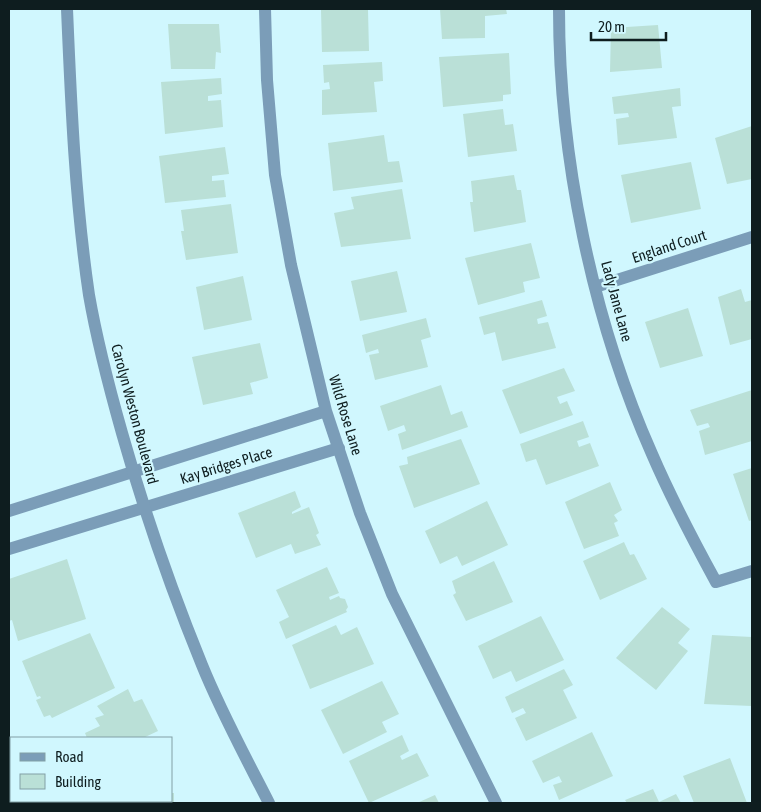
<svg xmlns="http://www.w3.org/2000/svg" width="761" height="812" font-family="'Asap Condensed',sans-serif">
<rect width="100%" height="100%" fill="#d0f7fe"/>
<!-- building -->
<path fill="#bae0d7" d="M440 9H506L507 14 485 16V38L442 39Z
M321 10H368L369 51 322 52Z
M168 24H219L221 53 216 52 215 69H171Z
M658 25 662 68 610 72 611 28Z
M509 53 511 94 503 95V101L443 107 439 57Z
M382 62 383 81 374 82 377 112 322 115V90L330 89 329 82 324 83 323 65Z
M221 78 222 94 208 96V101L221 100 223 127 165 134 161 82Z
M680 88 681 106 672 107 677 138 618 145 616 119 629 117 628 113 614 114 612 97Z
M503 109 505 125 513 124 517 151 468 157 463 114Z
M752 126V179L727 184 715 138Z
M384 135 388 162 399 161 403 182 333 191 328 143Z
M225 147 229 174 212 176V181L224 180 226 197 165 203 159 156Z
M691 162 701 209 631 223 621 175Z
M514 175 517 190H521L526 222 474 232 470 202H473L471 181Z
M402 189 411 239 341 247 334 213 354 209 351 197Z
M231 204 238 253 186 260 181 231H184L181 210Z
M531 243 540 278 523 282 525 292 478 305 465 258Z
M397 271 407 312 360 321 351 281Z
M243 276 252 320 204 330 196 287Z
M741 289 745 302 752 300V339L730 345 718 297Z
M542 300 547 316 537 319 538 324 548 322 556 348 502 361 495 332 484 335 479 317Z
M688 308 703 356 660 368 645 322Z
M426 318 431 337 421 340 428 367 375 380 369 355 379 353 378 349 366 353 362 335Z
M260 343 268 378 250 383 253 394 203 405 192 357Z
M564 368 575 391 557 397 560 404 567 401 573 415 520 434 502 390Z
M441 385 451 415 462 411 468 427 402 450 398 434 406 431 404 425 388 431 380 406Z
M752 390V441L705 455 699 431 710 427 708 423 697 426 690 410Z
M583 421 589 437 577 441 579 447 590 443 599 466 546 485 536 459 526 462 520 444Z
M461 439 480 484 414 508 399 466 408 464 407 457Z
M752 468V520L749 521 733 474Z
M610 482 622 510 614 515 618 521 614 523 619 536 584 549 565 502Z
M295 491 301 507 292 512V514L309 507 319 533 316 535 321 545 295 554 291 544 256 558 238 513Z
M487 501 508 545 462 566 457 556 440 564 425 531Z
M624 542 630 555 634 554 647 579 600 600 583 561Z
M67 559 86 619 18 641 12 620 9 621V579Z
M494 561 513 602 466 621 453 595 456 593 452 581Z
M327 567 339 593 329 597 330 600 339 596 340 598 345 599 348 607 346 610 347 612 286 639 279 622 289 617 276 590Z
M662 607 690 629 678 643 688 651 656 690 616 658Z
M541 616 564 660 516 682 511 671 493 679 478 646Z
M336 625 341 635 357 627 374 664 310 689 292 645Z
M90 633 115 688 52 718 50 715 44 717 36 700 41 698 40 696 37 697 22 661Z
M712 635 752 637V706L704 704Z
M564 669 573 685 563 690 577 718 526 741 515 718 526 713 523 708 512 713 505 697Z
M382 681 399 714 382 722 387 732 343 754 321 710Z
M128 689 134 702 142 699 158 731 143 738H87L85 733 100 726 95 718 104 715 97 706Z
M592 732 613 776 559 800 553 785 562 782 559 776 543 783 532 761Z
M402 735 409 751 400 756 402 760 417 753 429 776 369 803 349 761Z
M730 758 747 803H694L683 776Z
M653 789 659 802 676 794 681 803H627L625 800Z
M171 793H174V803H115V801H171Z
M435 795 439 803H417Z"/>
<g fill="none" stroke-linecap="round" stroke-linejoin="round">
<!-- minor -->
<path stroke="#7b9db8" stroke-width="12" d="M265 9 267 80 275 175 291 265 326 411 360 513 392 594 496 803
M559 9C559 156 592 319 652 454 671 498 693 540 716 582L752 571
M595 287 752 237
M9 511 326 411
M9 549 339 448
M9 755 11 760
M31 801 32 803"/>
<!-- tertiary -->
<path stroke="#7b9db8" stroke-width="12" d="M67 9C71 104 75 200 89 295 97 341 109 387 122 433 144 511 171 589 202 665 221 712 246 758 269 803"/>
</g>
<g text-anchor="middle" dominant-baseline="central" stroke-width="4.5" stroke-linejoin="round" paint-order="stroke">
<!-- street labels -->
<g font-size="15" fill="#0e1d1f" stroke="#d0f7fe">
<text transform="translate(669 246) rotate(-18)">England Court</text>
<text transform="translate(617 301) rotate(75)">Lady Jane Lane</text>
<text transform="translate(135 414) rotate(75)">Carolyn Weston Boulevard</text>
<text transform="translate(346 415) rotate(73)">Wild Rose Lane</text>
<text transform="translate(226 465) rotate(-17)">Kay Bridges Place</text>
</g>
</g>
<!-- border -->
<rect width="761" height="812" fill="none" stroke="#0e1d1f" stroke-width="20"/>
<!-- legend -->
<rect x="10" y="737" width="162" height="65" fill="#d0f7fe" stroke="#82a0a5"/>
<rect x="20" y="753" width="25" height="8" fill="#7b9db8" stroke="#82a0a5"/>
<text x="55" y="762" font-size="15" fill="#0e1d1f">Road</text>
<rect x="20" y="774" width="25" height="15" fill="#bae0d7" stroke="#82a0a5"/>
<text x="55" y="787" font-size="15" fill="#0e1d1f">Building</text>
<!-- scale -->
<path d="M591 32v8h75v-8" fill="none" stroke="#0e1d1f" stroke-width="2.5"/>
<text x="598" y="32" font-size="15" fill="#0e1d1f" stroke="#d0f7fe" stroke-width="4" paint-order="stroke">20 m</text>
</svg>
